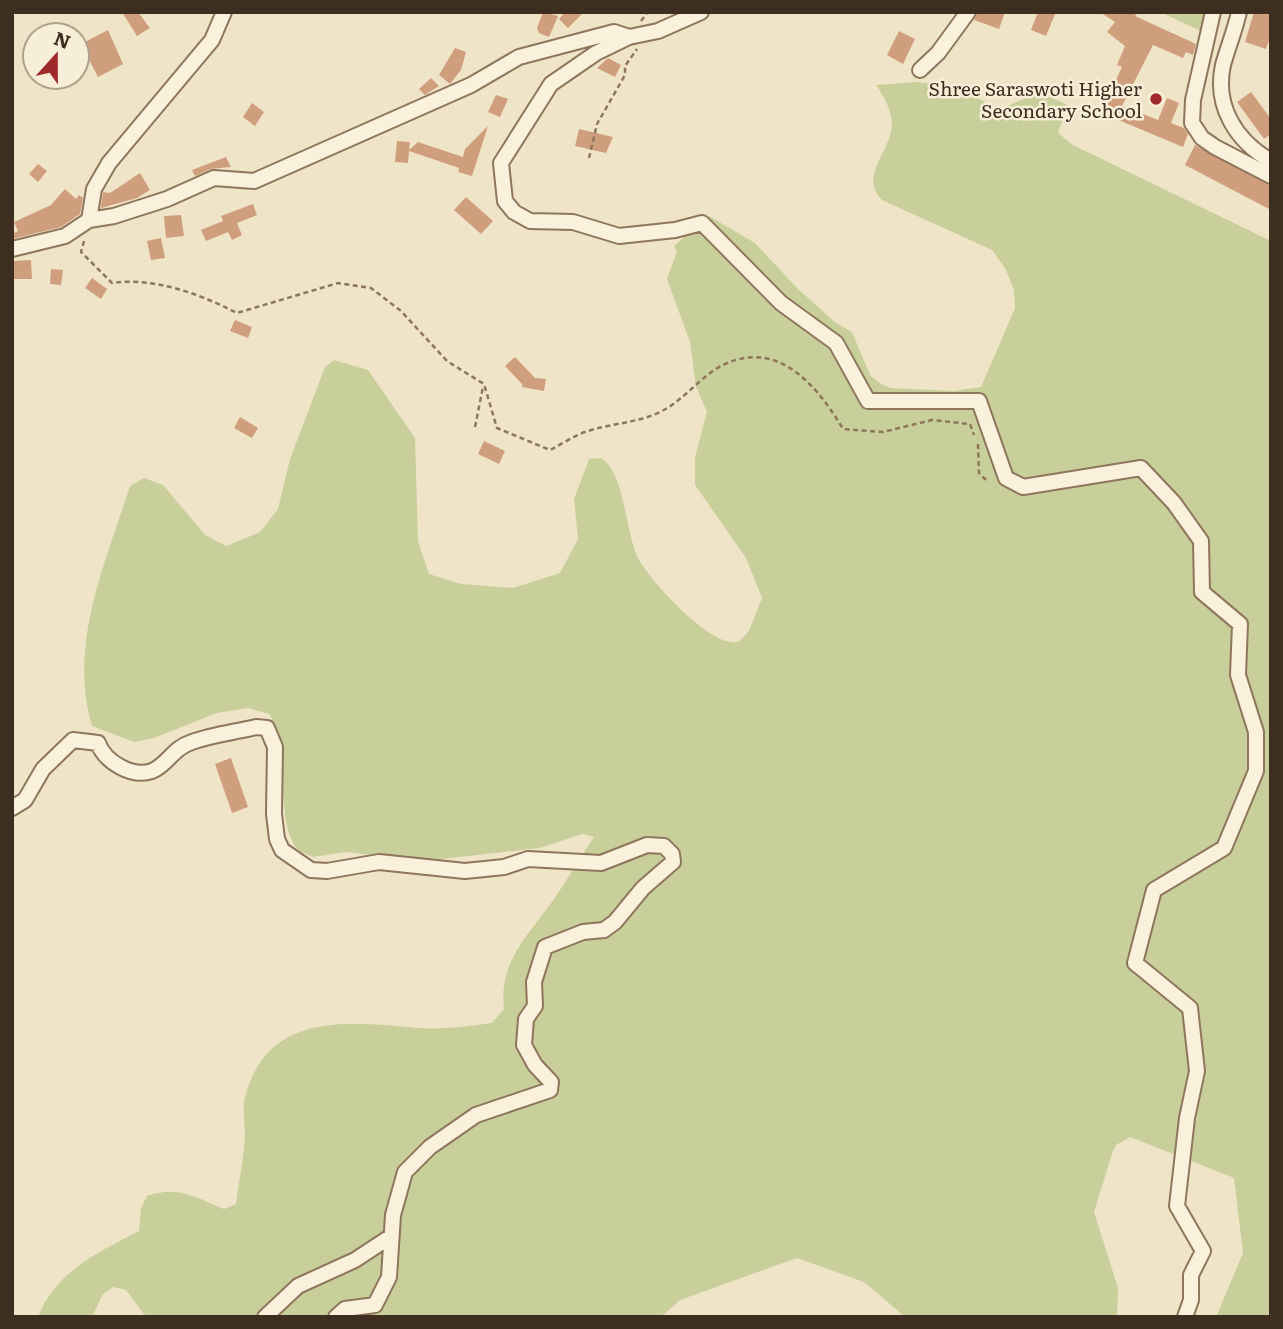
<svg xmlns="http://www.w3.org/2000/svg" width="1283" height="1329" font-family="Literata,serif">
<rect width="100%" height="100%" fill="#f0e4c8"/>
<!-- green -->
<path fill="#c9cf9b" d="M1160 12H1218L1207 34Z
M915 82 957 86 999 110 1038 92 1068 105 1058 133 1073 145 1271 241V1317H1216L1243 1253 1234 1178 1130 1137 1116 1145 1113 1151 1094 1212 1118 1288 1117 1317H905L864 1282 797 1258 680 1300 661 1317H146L126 1290 113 1287 103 1294 92 1317H38C55 1272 98 1252 139 1231L141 1208 147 1196C179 1185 195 1197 224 1209L236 1204C239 1181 244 1157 245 1135 245 1123 242 1109 245 1097 267 1012 347 1021 417 1028 442 1030 468 1026 492 1023L504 1009C498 960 531 933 556 896 569 877 581 856 594 837L583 834 539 848 424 861 346 852 313 857 299 851C271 819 295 754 269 714L248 708 217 713 154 738 134 742 92 726C68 645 105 564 130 486L144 478 163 485 205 535 226 546 260 532 278 509 290 459 325 367 334 360 368 370 415 438 418 541 429 574 461 584 513 588 560 573 578 539 574 499 589 459 600 458C624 469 626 532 637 556 647 578 715 653 740 641L749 631 762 598 746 558 695 485V457L707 412 696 387 690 342 667 279 677 251 674 246 709 216 755 243 798 289 835 322 852 332 870 375 878 382 890 388 954 391 981 387 1015 308 1014 290 1005 268 992 250 882 200C860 179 886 155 891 132 895 116 885 98 876 85Z"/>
<!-- building -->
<path fill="#cf9f7d" d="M122 12H138L150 28 137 36Z
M543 12 558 16 549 37 539 33 537 28Z
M565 12H584L568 28 559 19Z
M978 12H1005L999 29 974 20Z
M1038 12H1056L1046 36 1031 30Z
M1100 12H1138L1135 16 1196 44 1193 55 1186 52 1183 58 1153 45 1122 106 1158 120 1167 98 1179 103 1171 123 1184 128 1188 134 1183 147 1104 114 1110 98 1108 97 1122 67 1117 65 1125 46 1107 32 1115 22Z
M1254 12H1271V35L1266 49 1245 42Z
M108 30 123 64 98 77 81 44Z
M899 31 915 39 903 64 887 55Z
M455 48 466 52 461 70 450 84 439 75Z
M608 58 621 65 615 77 597 68Z
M431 78 439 86 425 95 419 89Z
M1251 92 1271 119V134L1264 139 1237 102Z
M496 95 508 99 500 117 488 112Z
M252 103 264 112 255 126 243 117Z
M488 126 472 176 458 172 459 168 409 151 408 163 395 162 397 141 410 142 409 150 418 142 463 157 465 149Z
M579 129 613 137 606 153 575 146Z
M1195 145 1271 186V210L1185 165Z
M226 157 231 167 211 169 195 176 192 170Z
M38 164 47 171 38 182 29 174Z
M140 173 150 190 137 198 101 208 103 192 110 193Z
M65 189 76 199 79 195 83 198 80 214 61 227 12 239V234L18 231 14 222 51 205Z
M466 197 493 221 481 234 454 210Z
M253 204 257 215 237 223 242 235 232 240 228 232 206 241 201 230 223 221 221 216Z
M181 215 184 236 166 238 164 216Z
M161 238 165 258 151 260 147 241Z
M31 260 32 279H13L12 261Z
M51 269 63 270 61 285 50 284Z
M92 278 107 289 101 299 85 288Z
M235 320 252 327 248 338 230 331Z
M515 357 535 378 546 379 544 391 522 387V384L505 366Z
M240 417 258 428 252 438 234 428Z
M484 441 505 451 499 464 478 454Z
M231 758 248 807 232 813 215 764Z"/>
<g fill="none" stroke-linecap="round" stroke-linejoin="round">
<defs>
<path id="minor" d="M701 12 658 31 629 37 596 53 551 84 501 163 505 201 514 212 530 221 573 222 619 236 675 230 702 223 781 303 836 343 868 401H979L1006 478 1023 487 1141 468 1174 503 1201 541 1202 592 1240 624 1238 675 1256 732V771L1224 848 1154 890 1135 963 1190 1008 1197 1071 1187 1118 1177 1206 1203 1251 1191 1275V1300L1185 1317
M1213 12 1193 100 1192 123 1202 138 1215 147 1271 176
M1239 12C1235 30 1228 47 1223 65 1214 106 1236 141 1271 161
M920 70 938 53 968 12
M89 220 114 216 167 199 214 178 254 181 471 85 519 57 614 32 629 37
M12 249 65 236 89 220 94 189 109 163 212 40 224 12
M12 808 25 800 43 769 73 740 98 743C105 762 132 778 152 771 167 765 173 748 192 742 212 735 235 732 256 727L267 728 275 747 274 814 277 839 282 850 311 870 327 871 379 862 465 871 504 867 528 859 601 863 647 845 664 846 672 854 673 862 643 888 615 922 604 930 583 932 545 947 534 982 535 1006 526 1019 524 1045 535 1065 551 1082 550 1090 476 1115 430 1147 405 1172 393 1215 389 1277 375 1305 345 1309 336 1317
M265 1317 298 1286 355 1260 390 1237"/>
</defs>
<!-- minor casing -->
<use href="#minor" stroke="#8d765c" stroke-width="18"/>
<!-- path -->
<path stroke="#8d765c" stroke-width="2.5" stroke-dasharray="5 3.5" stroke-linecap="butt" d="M641 21 648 12
M589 158 597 124 625 75V66L637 49
M84 241 81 252 112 283C154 277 200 294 237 313L338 283 371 288 401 311 447 361 484 384 497 428 550 450C562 444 575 435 588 431 613 423 637 423 660 412 685 400 701 375 725 364 779 339 818 387 843 429L883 432 932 420 970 424 974 435
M475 427 483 387
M978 444 979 473 985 479H990"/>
<!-- minor -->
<use href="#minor" stroke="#faf1dc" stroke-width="14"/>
</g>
<!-- markers -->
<circle fill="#9e2a2b" stroke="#f7eed8" stroke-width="2.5" cx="1156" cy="99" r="7"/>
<g text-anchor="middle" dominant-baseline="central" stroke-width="5" stroke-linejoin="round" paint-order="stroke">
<!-- poi labels -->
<g font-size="19" fill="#3d2e20" stroke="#f7eed8" text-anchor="end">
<text x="1142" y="88">Shree Saraswoti Higher<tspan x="1142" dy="22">Secondary School</tspan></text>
</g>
</g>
<!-- border -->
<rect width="1283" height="1329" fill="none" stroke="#3d2e20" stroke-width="28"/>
<!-- north arrow -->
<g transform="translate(56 56) rotate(21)"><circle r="33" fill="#f7eed8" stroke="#ada18e" stroke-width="2"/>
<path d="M0-5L12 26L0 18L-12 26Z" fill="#9e2a2b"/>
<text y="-10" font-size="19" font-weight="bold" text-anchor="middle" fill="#3d2e20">N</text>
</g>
</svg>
